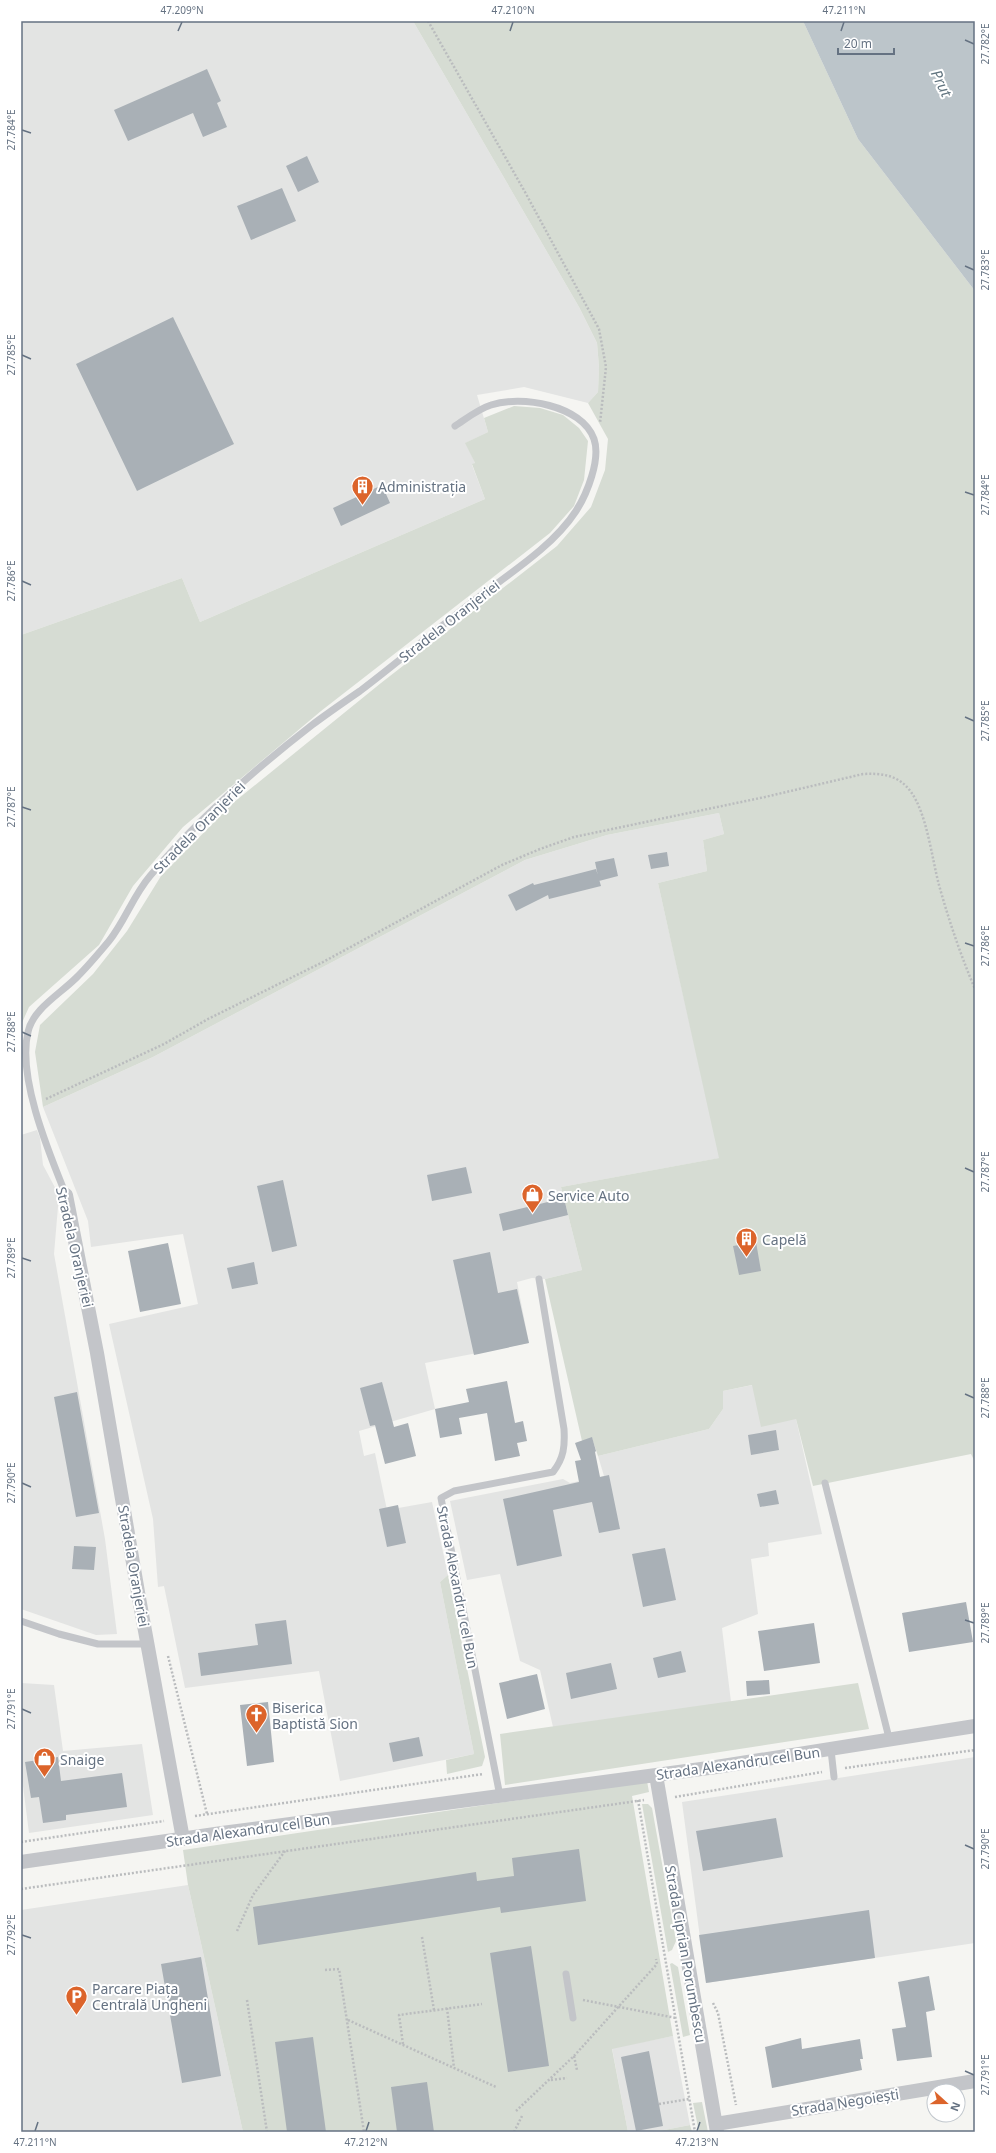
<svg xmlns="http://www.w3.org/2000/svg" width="996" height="2153" font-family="'Noto Sans',sans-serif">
<rect width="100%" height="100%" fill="#f5f5f2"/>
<!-- built -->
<path fill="#e3e4e3" d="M21 21H413L579 307 597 343 599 367 598 392 588 403 524 387 477 395 488 432 466 443 475 463 472 465 485 499 200 622 182 578 21 635Z
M719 813 724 834 703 840 707 871 658 883 720 1158 561 1187 582 1270 545 1279 532 1278 517 1282 529 1343 425 1363 435 1409 359 1431 364 1456 375 1453 387 1510 432 1502 448 1575 440 1582 474 1754 340 1781 319 1671 185 1688 164 1586 158 1587 153 1519 109 1324 198 1304 183 1234 91 1247 88 1221 43 1107 153 1057 525 860 607 835Z
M37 1130 40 1138 43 1165 59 1195 54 1254 105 1539 117 1634 96 1635 21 1609V1135Z
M753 1385 796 1419 822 1534 768 1543 769 1556 751 1559 758 1614 722 1628 731 1702 553 1727 540 1670 520 1661 500 1574 467 1580 450 1501 563 1479 570 1483 604 1476 598 1456 709 1429 723 1409V1391Z
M21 1683 54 1685 63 1751 142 1744 153 1815 29 1833 21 1770Z
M975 1757V1943L706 1983 682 1802Z
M188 1885 243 2132H21V1910Z
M673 2036 690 2125 654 2132H628L612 2048Z"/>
<!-- green -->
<path fill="#d6dcd3" d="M413 21H803L858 139 975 291V1462L971 1454 813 1486 796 1419 761 1427 752 1385 723 1391V1409L709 1429 598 1456 592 1438 582 1441 545 1279 582 1270 561 1187 719 1158 658 883 707 871 703 840 724 834 719 813 607 835 525 860 153 1057 43 1107 35 1052 40 1025 93 974 127 931 161 876 233 803 381 683 557 546 591 507 605 470 608 439 588 403 598 392 599 367 597 343 579 307Z
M514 406 540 408 563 415 579 428 588 441 584 480 574 506 550 533 321 711 183 827 133 886 99 945 29 1007 21 1025V635L182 578 200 622 485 499 472 464 475 463 465 443 488 432 484 418Z
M448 1575 485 1757 482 1766 447 1774 446 1760 474 1754 440 1582Z
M858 1683 869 1729 505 1785 500 1734Z
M647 1781 649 1792 632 1796 673 2036 612 2049 628 2132H243L188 1885 183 1850Z
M642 1804H648L652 1808 676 1941 672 1950 668 1952Z
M672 1963 678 1967 690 2035 683 2037 670 1964Z
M702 2102 708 2132H699L693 2103Z
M690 2125 692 2132H654Z"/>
<!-- water -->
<path fill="#bcc5ca" d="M803 21H975V291L858 139Z"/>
<!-- building -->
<path fill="#a9b0b6" d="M207 69 221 101 217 103 227 127 203 137 193 113 128 141 114 110Z
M307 156 319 182 298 192 286 166Z
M282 188 296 221 251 240 237 206Z
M173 317 234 444 137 491 76 364Z
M382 485 390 503 341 526 333 508Z
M667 852 669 866 651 869 648 855Z
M614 858 618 876 599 881 595 862Z
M596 869 601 886 549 899 548 895 516 911 508 895 533 883 534 885Z
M466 1167 472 1193 432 1201 427 1175Z
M283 1180 297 1246 272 1252 257 1186Z
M564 1198 568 1215 503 1231 499 1214Z
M756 1242 761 1271 739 1275 733 1246Z
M168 1243 181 1304 140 1312 128 1251Z
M490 1252 498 1293 517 1289 529 1343 474 1355 453 1260Z
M254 1262 258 1284 232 1289 227 1268Z
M507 1381 515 1423 523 1421 527 1441 517 1443 520 1456 495 1461 487 1413 459 1418 462 1434 440 1438 435 1409 469 1402 466 1389Z
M382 1382 394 1427 408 1423 416 1456 385 1464 375 1425 370 1426 360 1388Z
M77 1392 99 1513 76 1517 54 1397Z
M776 1430 779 1450 751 1455 748 1435Z
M592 1437 596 1451 595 1452 600 1477 609 1475 620 1529 599 1533 592 1502 553 1510 562 1556 517 1566 503 1499 579 1482 575 1461 581 1460 575 1443Z
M776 1490 779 1504 760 1507 757 1494Z
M398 1505 406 1543 387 1547 379 1509Z
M74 1546 96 1547 94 1570 72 1569Z
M665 1548 676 1600 643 1607 632 1554Z
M966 1602 973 1642 909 1652 902 1613Z
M286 1620 292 1664 201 1676 198 1653 258 1645 255 1624Z
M814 1623 820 1663 764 1671 758 1631Z
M681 1651 686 1672 658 1678 653 1658Z
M611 1663 617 1689 571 1699 566 1673Z
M537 1674 545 1709 507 1719 499 1683Z
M769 1680 770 1694 747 1696 746 1681Z
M268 1702 274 1762 247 1766 240 1705Z
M419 1737 423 1756 393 1762 389 1743Z
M58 1757 61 1781 122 1773 127 1807 66 1815V1820L43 1823 39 1797 31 1798 25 1762Z
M776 1818 783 1857 703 1871 696 1831Z
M579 1849 586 1901 501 1913 500 1907 258 1945 253 1907 476 1872 477 1881 514 1876 512 1858Z
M869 1910 875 1958 706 1983 699 1935Z
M531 1946 549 2066 508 2072 490 1953Z
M201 1957 221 2076 182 2083 161 1964Z
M929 1976 935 2010 926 2012 932 2057 897 2061 892 2029 906 2027 898 1982Z
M313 2037 326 2132H287L275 2042Z
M801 2038 802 2049 860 2039 863 2059H860L862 2070 772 2088 765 2047Z
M649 2051 663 2126 636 2131 621 2057Z
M427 2082 434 2132H397L391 2087Z"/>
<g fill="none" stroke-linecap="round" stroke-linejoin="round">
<!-- path -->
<path stroke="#babcbe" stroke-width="2.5" stroke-dasharray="2 2" stroke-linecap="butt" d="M428 21 525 192 599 329 606 367 600 423
M46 1099 164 1044 208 1019 323 962 502 865 540 849 574 837 765 797 863 774C882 773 899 775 911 792 927 814 932 859 939 885 949 921 961 956 975 989
M168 1656 207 1814
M845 1768 975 1750
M675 1797 822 1772
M638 1800 695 2132
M195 1816 483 1774
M21 1842 164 1821
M21 1889 644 1800
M237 1931 253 1895 285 1851
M422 1937 434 2010
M325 1970 339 1969 364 2132
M247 2000 267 2132
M583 2000 676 2018
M713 2003 718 2013 736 2105
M447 2008 454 2068
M348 2020 496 2087
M403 2044 399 2015 482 2004
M574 2056 577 2070
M551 2080 567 2078
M659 2104 689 2099
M516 2111 574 2056 657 1964 656 1959
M514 2132 522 2116"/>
<!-- service -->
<path stroke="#c3c5c9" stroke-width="7" d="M66 1195C49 1153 17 1077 28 1032 33 1008 62 993 78 976 89 965 99 953 109 941 125 921 133 896 150 876 197 820 254 770 312 725 328 713 344 702 360 691 401 660 439 627 480 596 512 572 554 545 576 511 587 494 601 459 594 439 582 405 521 395 491 405 478 409 466 419 455 426
M825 1483 889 1738
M21 1621 59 1634 98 1644H148
M831 1750 834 1777
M500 1796 441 1498 454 1491 553 1472C564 1458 565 1446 564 1429L539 1279
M566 1974 573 2018"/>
<!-- minor -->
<path stroke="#c3c5c9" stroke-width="14" d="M66 1195 97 1353 139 1598 183 1839
M656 1775 717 2132
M21 1862 222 1833 716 1767 975 1726
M716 2124 975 2081"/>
</g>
<!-- ticks -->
<path fill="none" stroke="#657282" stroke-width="1.5" d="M178 31 182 22M510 31 513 22M841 31 844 22M965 40 974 44M22 130 31 133M965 266 974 270M22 355 31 359M965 492 974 495M22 581 31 585M965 717 974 721M22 807 31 810M965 943 974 946M22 1032 31 1036M965 1168 974 1172M22 1258 31 1261M965 1394 974 1398M22 1483 31 1487M965 1620 974 1623M22 1709 31 1713M965 1845 974 1849M22 1935 31 1938M965 2071 974 2075M35 2131 38 2122M366 2131 369 2122M697 2131 700 2122"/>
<!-- icons -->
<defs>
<symbol id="building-pin" viewBox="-11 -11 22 30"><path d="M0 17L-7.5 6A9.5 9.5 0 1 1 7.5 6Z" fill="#dc642b" stroke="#fff"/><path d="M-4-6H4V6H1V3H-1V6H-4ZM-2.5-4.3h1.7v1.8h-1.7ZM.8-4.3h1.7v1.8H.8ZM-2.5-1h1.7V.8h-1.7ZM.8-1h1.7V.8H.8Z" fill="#fff"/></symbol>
<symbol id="shop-pin" viewBox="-11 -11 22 30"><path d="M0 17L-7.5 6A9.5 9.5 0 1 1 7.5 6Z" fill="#dc642b" stroke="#fff"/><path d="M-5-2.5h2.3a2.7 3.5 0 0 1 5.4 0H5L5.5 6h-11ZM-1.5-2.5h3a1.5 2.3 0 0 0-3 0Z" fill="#fff"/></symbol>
<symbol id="church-pin" viewBox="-11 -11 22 30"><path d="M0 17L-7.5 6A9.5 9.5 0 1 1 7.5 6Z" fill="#dc642b" stroke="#fff"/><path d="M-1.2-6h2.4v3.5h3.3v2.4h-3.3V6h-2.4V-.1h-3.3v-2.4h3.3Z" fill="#fff"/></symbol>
<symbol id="parking-pin" viewBox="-11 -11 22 30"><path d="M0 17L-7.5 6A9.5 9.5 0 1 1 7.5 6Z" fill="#dc642b" stroke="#fff"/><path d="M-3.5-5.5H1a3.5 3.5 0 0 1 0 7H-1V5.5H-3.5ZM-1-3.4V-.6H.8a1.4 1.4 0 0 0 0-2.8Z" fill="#fff"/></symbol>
</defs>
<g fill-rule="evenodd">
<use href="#building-pin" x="350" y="474" width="25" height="34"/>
<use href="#shop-pin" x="520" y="1182" width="25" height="34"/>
<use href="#building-pin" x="734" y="1226" width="25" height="34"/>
<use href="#church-pin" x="244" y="1702" width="25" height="34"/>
<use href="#shop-pin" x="32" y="1746" width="25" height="34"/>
<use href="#parking-pin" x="64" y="1984" width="25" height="34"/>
</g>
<g text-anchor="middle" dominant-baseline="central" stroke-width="4" stroke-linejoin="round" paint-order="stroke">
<!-- poi labels -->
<g font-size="14" fill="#657282" stroke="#fff" text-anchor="start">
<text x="378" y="486">Administrația</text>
<text x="548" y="1195">Service Auto</text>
<text x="762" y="1239">Capelă</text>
<text x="272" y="1707">Biserica<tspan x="272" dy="16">Baptistă Sion</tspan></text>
<text x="60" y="1759">Snaige</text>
<text x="92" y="1988">Parcare Piața<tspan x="92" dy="16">Centrală Ungheni</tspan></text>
</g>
<!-- street labels -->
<g font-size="14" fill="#657282" stroke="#fff">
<text transform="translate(449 621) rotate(-38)">Stradela Oranjeriei</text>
<text transform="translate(199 827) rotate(-45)">Stradela Oranjeriei</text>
<text transform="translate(75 1247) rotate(77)">Stradela Oranjeriei</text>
<text transform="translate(134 1566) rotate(80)">Stradela Oranjeriei</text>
<text transform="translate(458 1587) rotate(79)">Strada Alexandru cel Bun</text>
<text transform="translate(738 1763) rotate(-8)">Strada Alexandru cel Bun</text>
<text transform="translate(248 1830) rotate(-8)">Strada Alexandru cel Bun</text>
<text transform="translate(686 1954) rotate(80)">Strada Ciprian Porumbescu</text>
<text transform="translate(845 2102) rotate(-9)">Strada Negoiești</text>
</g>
<!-- water labels -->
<g font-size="15" font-style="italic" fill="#61747f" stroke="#fff">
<text transform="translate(942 83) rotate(64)">Prut</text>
</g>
</g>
<!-- border -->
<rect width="996" height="2153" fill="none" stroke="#ffffff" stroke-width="44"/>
<!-- north arrow -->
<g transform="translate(946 2103) rotate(111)"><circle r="19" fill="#ffffff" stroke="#c1c7cd"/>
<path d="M0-3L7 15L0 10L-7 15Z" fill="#dc642b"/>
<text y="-6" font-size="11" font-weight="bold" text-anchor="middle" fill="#657282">N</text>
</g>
<!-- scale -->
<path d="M838 48v6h56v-6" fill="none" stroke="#657282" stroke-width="2"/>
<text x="844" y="48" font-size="12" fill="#657282" stroke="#ffffff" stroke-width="3" paint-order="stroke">20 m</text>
<rect x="22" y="22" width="952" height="2109" fill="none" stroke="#657282" stroke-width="1.5"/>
<g font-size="10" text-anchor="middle" fill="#657282">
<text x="182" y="14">47.209°N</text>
<text x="513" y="14">47.210°N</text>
<text x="844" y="14">47.211°N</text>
<text transform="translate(985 44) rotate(-90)" y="4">27.782°E</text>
<text transform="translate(11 130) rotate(-90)" y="4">27.784°E</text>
<text transform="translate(985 270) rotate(-90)" y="4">27.783°E</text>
<text transform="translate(11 355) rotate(-90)" y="4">27.785°E</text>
<text transform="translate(985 495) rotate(-90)" y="4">27.784°E</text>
<text transform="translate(11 581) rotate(-90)" y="4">27.786°E</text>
<text transform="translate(985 721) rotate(-90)" y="4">27.785°E</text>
<text transform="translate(11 807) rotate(-90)" y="4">27.787°E</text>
<text transform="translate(985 946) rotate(-90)" y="4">27.786°E</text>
<text transform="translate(11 1032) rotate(-90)" y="4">27.788°E</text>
<text transform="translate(985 1172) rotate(-90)" y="4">27.787°E</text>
<text transform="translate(11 1258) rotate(-90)" y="4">27.789°E</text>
<text transform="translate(985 1398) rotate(-90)" y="4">27.788°E</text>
<text transform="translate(11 1483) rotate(-90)" y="4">27.790°E</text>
<text transform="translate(985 1623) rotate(-90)" y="4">27.789°E</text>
<text transform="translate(11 1709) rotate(-90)" y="4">27.791°E</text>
<text transform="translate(985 1849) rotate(-90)" y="4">27.790°E</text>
<text transform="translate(11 1935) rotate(-90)" y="4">27.792°E</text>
<text transform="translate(985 2075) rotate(-90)" y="4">27.791°E</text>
<text x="35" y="2146">47.211°N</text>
<text x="366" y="2146">47.212°N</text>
<text x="697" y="2146">47.213°N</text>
</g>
</svg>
